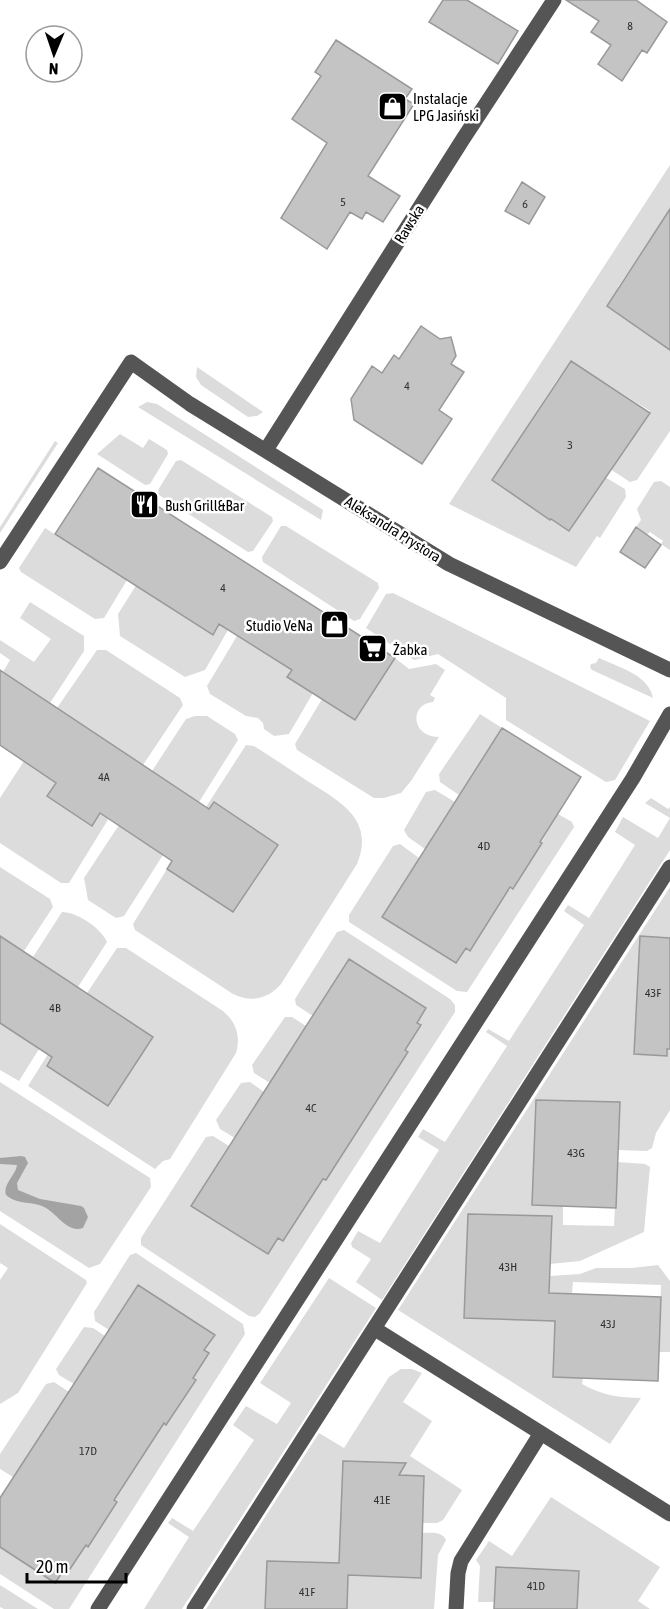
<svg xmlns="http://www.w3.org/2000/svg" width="670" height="1609" font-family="'Asap Condensed',sans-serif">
<rect width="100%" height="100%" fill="#fff"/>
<!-- green -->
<path fill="#dcdcdc" d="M670 165V209L618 287 637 328 663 345 670 346V431L637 480 630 482 610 469 650 411 571 361 557 380 492 480 550 520 551 519 570 531 605 477 625 489 626 497 600 538 597 536 576 567 449 504Z
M197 367 263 412 257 416 248 417 201 385 196 377Z
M147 402 157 404 323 510 321 520 138 407Z
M120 434 143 448 149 439 167 450 168 454 150 484 145 485 97 454Z
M55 441 58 443 0 533V527Z
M181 460 272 517 273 521 253 551 248 552 159 495 158 490 176 461Z
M661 481 670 487V550L661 544 663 541 650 532 647 535 636 527 641 520 637 509 654 482Z
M281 526H286L378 583 379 588 360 619 354 621 263 562 262 557Z
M45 528 127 580 104 618 95 619 21 572 19 568Z
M142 576 167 606 212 635 219 624 228 630 205 670 185 677 120 636 118 614Z
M393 593 650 721 615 780 606 782 506 720V698L438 654 414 660 366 628 386 594Z
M30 602 84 636V651L50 703 3 672 10 660 0 653V640L34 662 51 639 20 618Z
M237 636 292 670 288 677 313 693 289 734 274 736 264 729 263 723 258 718 246 716 210 694 207 686Z
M97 650H106L180 698 183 705 143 765 57 708Z
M395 658 409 669 436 664 445 670 430 695 435 698 433 702C409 704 411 737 439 737L411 781 401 793 384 798H374L297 750 295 744 322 699 355 720Z
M599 658C618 667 649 675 653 698L592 670 590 667 591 664 596 663Z
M480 714 502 728 459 795 440 782 439 774Z
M195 716H207L235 734 238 740 199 802 152 771 186 719Z
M246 745 254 746C273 758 291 770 309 782 341 802 375 820 357 864L281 984C268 999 251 1003 233 994L135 930 133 924 167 869 278 845 214 802 208 809 206 807Z
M24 761 56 783 48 796 92 826 101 813 109 818 69 883H61L0 843V798Z
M435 790 455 802 425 849 408 837 404 830 426 792Z
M651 798 668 809 670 807V850L382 1300 356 1282 371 1259 352 1247 351 1243 358 1231 380 1243 439 1150 418 1137 423 1129 445 1142 507 1046 486 1032 488 1029 509 1041 584 925 564 911 568 905 589 918 635 845 615 832 623 817 658 838 670 818 645 803Z
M558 814 572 822 574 827 467 992 457 991 349 922V915L393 846 400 844 419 858 382 917 456 963 510 887 514 889Z
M119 825 163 855 124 916 116 918 88 900 84 878Z
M0 867 50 899 53 907 24 951 0 936Z
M670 887V938L640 937 634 1054 667 1055V1049H670V1110L656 1133 652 1148 647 1151 618 1150 536 1101 532 1205 563 1206V1225L614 1226 617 1162 645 1164 650 1167 644 1232 580 1261 550 1264 552 1216 468 1214 465 1318 548 1321 550 1276 580 1274 596 1268H632L658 1265 670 1281V1352H659L661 1285 573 1282 572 1294H556L583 1378 582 1384C601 1395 620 1398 641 1398L610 1444 398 1310Z
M62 912C77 912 101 928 107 942L78 987 33 957Z
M344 930 450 999 455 1005V1012L260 1313 255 1317 249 1316 141 1245V1238L206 1137 213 1136 229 1146 191 1206 283 1241 408 1052 405 1050 421 1026 417 1023 425 1008 350 959 313 1016 296 1005 295 999 337 932Z
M117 948H126L223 1011C236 1022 241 1036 236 1053L170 1159 163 1161 155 1169 28 1086 48 1054 52 1057 153 1037 87 993Z
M285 1017H292L306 1026 270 1083 254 1073 252 1065Z
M0 1023 39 1049 19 1081 0 1070Z
M0 1082 150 1178 151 1187 100 1264 89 1268 0 1211Z
M250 1082 264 1092 235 1138 220 1129 216 1120 241 1083Z
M0 1224 86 1280 87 1283 18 1393 0 1404V1280L8 1268 0 1263Z
M136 1253 243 1324 245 1334 69 1609H54L0 1574V1547L55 1583 66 1567 70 1569 86 1545 88 1546 117 1502 114 1500 164 1423 166 1425 195 1380 193 1378 209 1353 204 1350 214 1335 109 1330 95 1321 94 1312 130 1255Z
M329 1278 376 1308 182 1609H144L189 1537 168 1523 172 1518 193 1531 254 1440 233 1425 246 1406 277 1424 291 1403 260 1383Z
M84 1327 93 1328 105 1336 74 1384 59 1375 56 1369Z
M401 1369H412L422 1373 403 1402 432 1421 410 1456 462 1490 443 1520 437 1523H422L424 1476 386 1475V1462L343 1461 339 1575 310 1562 267 1561 265 1609H206L319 1433 344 1448 389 1377Z
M54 1382 69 1392 13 1477 0 1469V1454L46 1384Z
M551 1497 660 1567 638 1601 650 1609H577L578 1571 496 1567 494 1602H478L480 1566 476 1560 489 1541 512 1556Z
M422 1533C431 1533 442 1531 446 1540L438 1555 434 1609H347L348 1575 421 1578Z
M0 1585 38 1609H4L0 1607Z"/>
<!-- water -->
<path fill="#a3a3a3" d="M21 1156 25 1157 28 1163 17 1183 18 1190 40 1199 81 1206 84 1208 88 1217 83 1228C65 1234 57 1210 39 1205 28 1202 14 1203 6 1195 3 1183 15 1177 17 1165L0 1164V1158Z"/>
<!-- building -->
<path fill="#c4c4c4" stroke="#999" stroke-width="1.5" d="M443 0H467L518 31 498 64 429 22Z
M566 0H636L667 22 647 53 642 50 622 81 598 64 611 45 591 32 599 21Z
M336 40 412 89 405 99 414 104 368 176 400 196 383 222 366 212 362 219 350 212 327 249 281 218 327 143 292 119 321 76 315 72Z
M522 182 545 197 529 224 505 211Z
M670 209V350L607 306Z
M421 326 440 339 451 337 456 356 451 364 464 372 439 410 452 419 422 464 354 420 351 399 372 366 382 373 394 355 399 359Z
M571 361 650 413 569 531 551 519 550 520 492 480Z
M98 468 395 658 355 720 287 677 292 670 219 624 213 635 55 534Z
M636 527 661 545 645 568 620 552Z
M0 670 209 809 214 802 278 845 233 912 167 869 172 861 100 813 92 826 47 796 56 783 0 745Z
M502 728 581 777 540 842 542 843 513 889 510 887 470 951 466 948 456 963 382 917Z
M0 936 153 1037 108 1106 47 1066 52 1057 0 1023Z
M640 936 670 938V1049H667V1056L634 1054Z
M349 959 426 1008 417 1023 421 1025 405 1050 408 1052 326 1180 323 1179 283 1241 278 1238 268 1254 191 1206Z
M536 1100 620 1102 616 1208 532 1205Z
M468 1214 552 1216 549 1293 661 1297 658 1381 553 1377 555 1321 464 1318Z
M138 1285 215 1335 204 1350 209 1353 193 1378 196 1380 166 1425 164 1423 114 1500 117 1502 88 1547 86 1545 70 1569 66 1567 55 1583 0 1547V1498Z
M343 1461 406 1463 399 1475 424 1476 421 1578 348 1575 347 1609H265L267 1561 339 1563Z
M496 1567 579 1571 577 1609H494Z"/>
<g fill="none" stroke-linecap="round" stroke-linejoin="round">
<!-- minor -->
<path stroke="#555" stroke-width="15" d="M266 450 463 139 554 0
M0 562 131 362 190 404 449 564 670 670
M375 1329 670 1514
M98 1609 633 778 670 714
M194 1609 670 867
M456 1609 458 1573 461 1561 541 1433"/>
</g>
<!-- icons -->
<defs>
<symbol id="shop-square" viewBox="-11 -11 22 22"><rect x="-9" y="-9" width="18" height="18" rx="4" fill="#000" stroke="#fff"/><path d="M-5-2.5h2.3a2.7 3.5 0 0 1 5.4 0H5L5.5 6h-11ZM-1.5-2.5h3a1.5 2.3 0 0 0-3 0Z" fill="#fff"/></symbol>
<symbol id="restaurant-square" viewBox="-11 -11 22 22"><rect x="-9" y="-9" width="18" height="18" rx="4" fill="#000" stroke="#fff"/><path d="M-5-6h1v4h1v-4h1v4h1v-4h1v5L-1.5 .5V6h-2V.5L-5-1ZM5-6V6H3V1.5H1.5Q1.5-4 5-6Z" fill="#fff"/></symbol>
<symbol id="supermarket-square" viewBox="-11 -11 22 22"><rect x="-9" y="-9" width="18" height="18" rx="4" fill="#000" stroke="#fff"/><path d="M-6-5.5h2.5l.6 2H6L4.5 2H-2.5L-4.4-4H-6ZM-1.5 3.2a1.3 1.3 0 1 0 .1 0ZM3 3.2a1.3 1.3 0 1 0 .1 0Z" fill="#fff"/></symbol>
</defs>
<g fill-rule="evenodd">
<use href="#shop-square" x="376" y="90" width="33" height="33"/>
<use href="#restaurant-square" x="128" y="488" width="33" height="33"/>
<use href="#shop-square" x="318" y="608" width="33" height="33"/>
<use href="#supermarket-square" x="356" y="632" width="33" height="33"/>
</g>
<g text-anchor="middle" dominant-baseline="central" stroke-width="5" stroke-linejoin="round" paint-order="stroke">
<!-- number labels -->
<g font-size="12" fill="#313131">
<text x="630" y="26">8</text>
<text x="343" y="202">5</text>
<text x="525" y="204">6</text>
<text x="407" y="386">4</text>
<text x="570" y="445">3</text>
<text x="223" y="588">4</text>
<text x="104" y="777">4A</text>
<text x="484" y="846">4D</text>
<text x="653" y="993">43F</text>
<text x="55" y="1008">4B</text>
<text x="311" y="1108">4C</text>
<text x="576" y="1153">43G</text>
<text x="508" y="1267">43H</text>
<text x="608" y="1324">43J</text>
<text x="88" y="1451">17D</text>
<text x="382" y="1500">41E</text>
<text x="536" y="1586">41D</text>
<text x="307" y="1592">41F</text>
</g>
<!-- poi labels -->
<g font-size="15" fill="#000" stroke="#fff" text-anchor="start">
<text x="413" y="98">Instalacje<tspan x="413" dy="17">LPG Jasiński</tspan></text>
<text x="165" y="505">Bush Grill&amp;Bar</text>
<text x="313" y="625" text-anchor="end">Studio VeNa</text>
<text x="393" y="649">Żabka</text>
</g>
<!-- street labels -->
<g font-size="15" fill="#000" stroke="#fff">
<text transform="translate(409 224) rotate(-58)">Rawska</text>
<text transform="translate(393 529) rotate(32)">Aleksandra Prystora</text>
</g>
</g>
<!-- north arrow -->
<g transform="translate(54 54) rotate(182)"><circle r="28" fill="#ffffff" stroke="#999999" stroke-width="1.5"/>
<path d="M0-4.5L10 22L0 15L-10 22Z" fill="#000000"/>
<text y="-9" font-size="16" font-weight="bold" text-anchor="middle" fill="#000000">N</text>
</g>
<!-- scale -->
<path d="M27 1573v9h99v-9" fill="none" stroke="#000000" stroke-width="3"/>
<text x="36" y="1573" font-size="18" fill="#000000" stroke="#ffffff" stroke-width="4.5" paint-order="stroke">20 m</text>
</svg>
